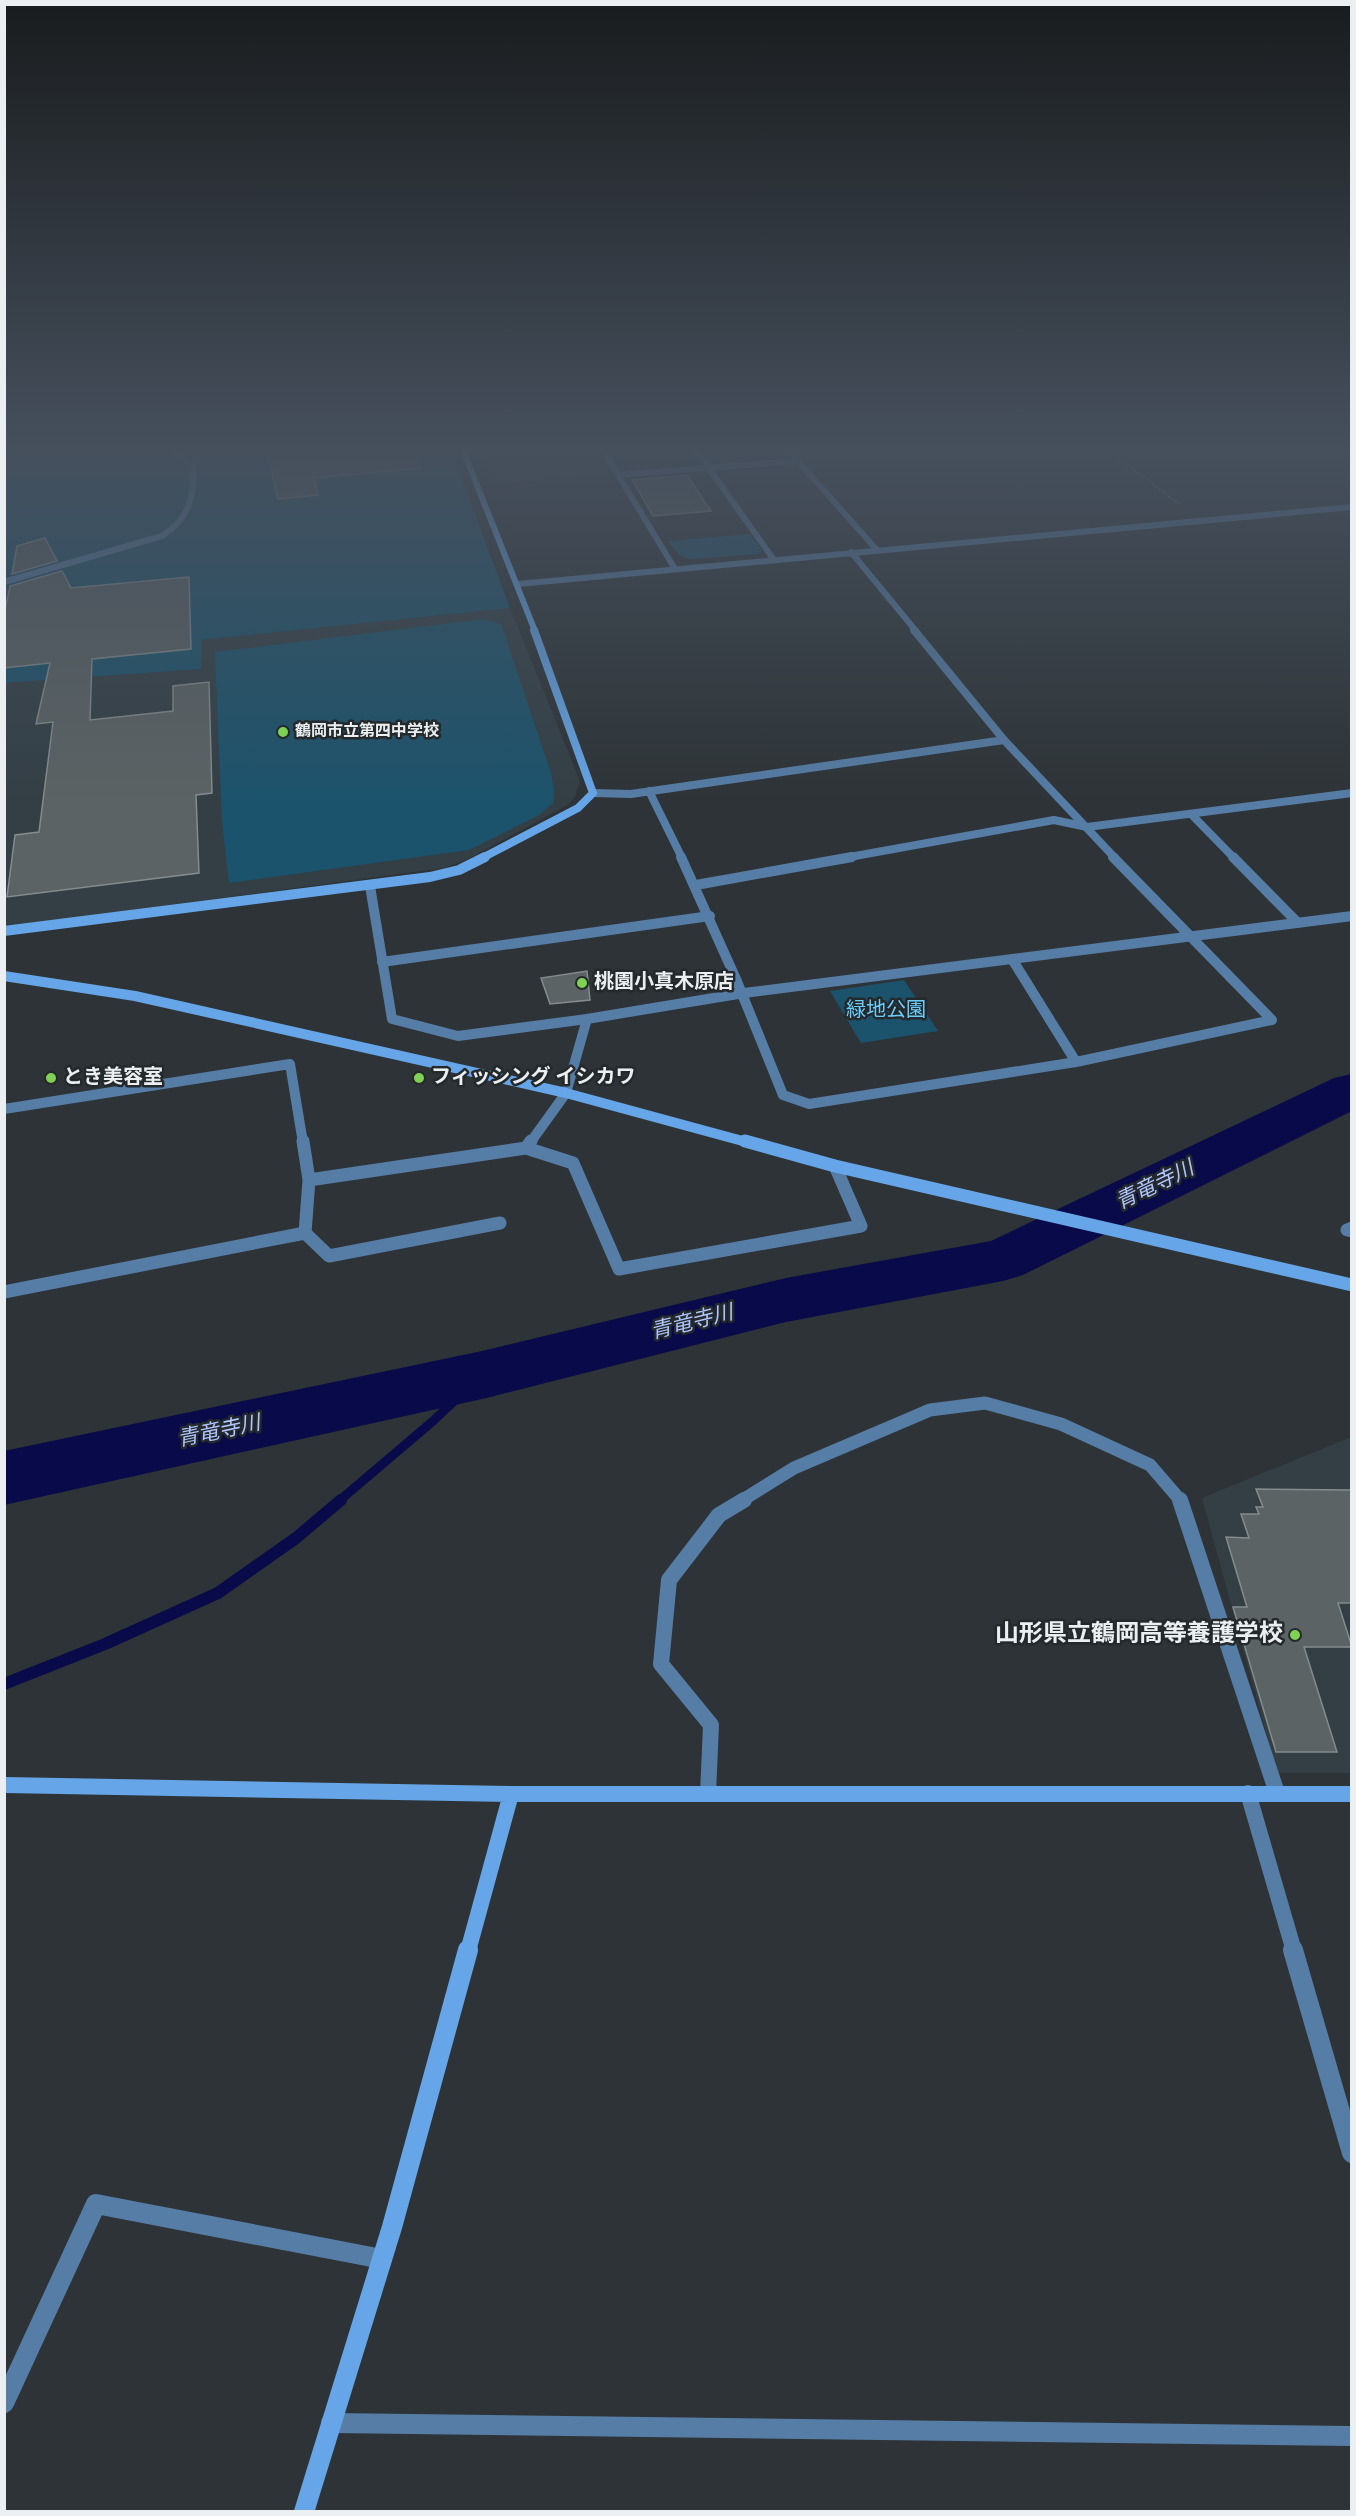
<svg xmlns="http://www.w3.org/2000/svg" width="1356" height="2516" font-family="Overpass,'Noto Sans JP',sans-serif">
<rect width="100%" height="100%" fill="#2d3336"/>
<!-- built -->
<path fill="#333f45" d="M482 450H593L608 475 496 484Z
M510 608 580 781 575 797 568 805 466 860 444 868 5 927V683L201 669 200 640Z
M1351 1437V1773H1277L1202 1498Z"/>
<!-- green -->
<path fill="#1c536c" d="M5 450H451L510 608 201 640V669L5 683Z
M749 534 763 551 758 554 690 559 679 555 668 541Z
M484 619 501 624 551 773 554 790 553 803 539 815 469 850 229 883 222 822 215 652Z
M904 980 938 1031 861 1043 830 991Z"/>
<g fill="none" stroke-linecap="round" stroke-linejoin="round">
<!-- stream-far1 -->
<path stroke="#080a4a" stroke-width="9" d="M339 1501 433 1421 482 1375"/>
<!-- stream -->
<path stroke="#080a4a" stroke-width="12" d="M4 1684 105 1644 218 1593 296 1538 341 1500"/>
<!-- river -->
<path fill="#080a4a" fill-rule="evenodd" d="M1352 1074V1111L1023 1275 1003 1281 786 1322 482 1399 4 1505V1451L482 1351 786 1278 991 1241 1334 1078Z"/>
</g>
<!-- building -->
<path fill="#5b6364" stroke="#848c8d" stroke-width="1.5" d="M266 450H419L420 468 314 478 318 495 278 499Z
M687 475 711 511 653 516 632 480Z
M45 538 57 561 12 574 17 546Z
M62 571 71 588 189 577 191 649 92 659 90 720 173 711V686L209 682 212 793 196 795 199 873 7 897 15 835 39 832 53 722 36 724 50 663 4 668V616L10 586Z
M587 971 590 1000 550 1004 541 978Z
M1256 1489 1352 1490V1603H1338L1352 1647H1304L1337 1752H1276L1233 1607H1247L1226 1537 1249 1538 1241 1514H1259L1256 1507H1263Z"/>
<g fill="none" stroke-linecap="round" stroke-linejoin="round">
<!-- path -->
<path stroke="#6f7477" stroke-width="2" stroke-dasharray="2 2" stroke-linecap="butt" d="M1108 450 1179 504"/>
<!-- lane -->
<path stroke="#567da6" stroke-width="6" d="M4 582 162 536C189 519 194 498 194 467L173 450"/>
<!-- street-far5 -->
<path stroke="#567da6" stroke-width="6" d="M603 450 675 569
M696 450 774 560
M788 450 877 550
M618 475 797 461
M851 552 916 631
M518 584 1352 507"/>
<!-- street-far4 -->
<path stroke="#567da6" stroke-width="8" d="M914 630 1004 740 1115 858
M649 791 682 858
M593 793 631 794 1004 740
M1191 814 1234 858
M844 858 1054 820 1087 827 1352 793"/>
<!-- street-far3 -->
<path stroke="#567da6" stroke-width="10" d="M681 857 736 979 783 1095 809 1104 1076 1062 1272 1020 1113 857
M1233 857 1298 923
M696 885 852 857
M370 886 392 1019 458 1036 587 1019
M1012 959 1076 1062
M382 962 710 916
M4 1109 290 1064 303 1143
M530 1143 566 1093 587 1019 744 993 1352 916"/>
<!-- street-far2 -->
<path stroke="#567da6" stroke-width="13" d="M303 1141 309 1180 526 1148 573 1163 619 1269 861 1226 835 1166
M526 1148 531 1141
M309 1180 305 1233 329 1256 500 1223
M1352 1228 1347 1230 1352 1231
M4 1292 305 1233
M741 1501 794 1468 930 1410 985 1403 1061 1424 1150 1465 1181 1501"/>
<!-- street-far1 -->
<path stroke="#567da6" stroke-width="16" d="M1180 1500 1277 1793
M1248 1793 1294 1951
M708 1794 711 1725 661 1664 669 1580 719 1515 744 1500"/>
<!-- street -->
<path stroke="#567da6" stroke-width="20" d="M1293 1950 1352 2153
M4 2403 96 2204 382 2259
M331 2423 1352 2436"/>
<!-- secondary-far5 -->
<path stroke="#66a6e8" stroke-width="6" d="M463 450 535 631"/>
<!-- secondary-far4 -->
<path stroke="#66a6e8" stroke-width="8" d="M482 858 578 808 593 793 534 630"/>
<!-- secondary-far3 -->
<path stroke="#66a6e8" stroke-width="10" d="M4 931 430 877 459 870 485 857
M4 976 135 996 566 1093 750 1143"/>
<!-- secondary-far2 -->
<path stroke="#66a6e8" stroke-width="13" d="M745 1141 835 1166 1352 1285"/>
<!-- secondary-far1 -->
<path stroke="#66a6e8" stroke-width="16" d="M4 1785 511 1794H1352
M468 1951 511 1794"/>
<!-- secondary -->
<path stroke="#66a6e8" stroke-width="20" d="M304 2512 392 2227 468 1950"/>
</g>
<!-- sky -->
<linearGradient id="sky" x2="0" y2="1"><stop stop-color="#191c1e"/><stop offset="0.56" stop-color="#46505d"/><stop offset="1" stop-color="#46505d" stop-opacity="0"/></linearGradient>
<rect width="1356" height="803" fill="url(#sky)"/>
<!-- markers -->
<g fill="#7ed153" stroke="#24292c" stroke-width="2">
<circle cx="283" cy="732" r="6"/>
<circle cx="582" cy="983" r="6"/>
<circle cx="51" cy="1078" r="6"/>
<circle cx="419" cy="1078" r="6"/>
<circle cx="1295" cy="1635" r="6"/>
</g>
<g text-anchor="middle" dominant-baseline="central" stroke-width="5" stroke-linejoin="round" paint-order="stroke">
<!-- far-poi labels -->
<g font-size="16" font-weight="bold" fill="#ebeff1" stroke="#24292c" text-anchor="start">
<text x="295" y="732">鶴岡市立第四中学校</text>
</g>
<!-- poi labels -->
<g font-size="20" font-weight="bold" fill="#ebeff1" stroke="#24292c" text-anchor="start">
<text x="594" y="983">桃園小真木原店</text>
<text x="63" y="1078">とき美容室</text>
<text x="431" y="1078">フィッシング イシカワ</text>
</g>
<!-- park labels -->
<g font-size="20" fill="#6acdfc" stroke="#24292c">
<text x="886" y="1011">緑地公園</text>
</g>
<!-- water labels -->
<g font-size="21" font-style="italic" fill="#b0c4ff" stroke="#24292c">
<text transform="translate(1155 1186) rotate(-26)">青竜寺川</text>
<text transform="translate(692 1323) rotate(-14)">青竜寺川</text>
<text transform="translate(219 1432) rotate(-12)">青竜寺川</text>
</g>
<!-- near-poi labels -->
<g font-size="24" font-weight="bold" fill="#ebeff1" stroke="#24292c" text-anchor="end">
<text x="1283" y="1635">山形県立鶴岡高等養護学校</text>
</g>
</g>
<!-- border -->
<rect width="1356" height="2516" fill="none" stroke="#ebeff1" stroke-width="12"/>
</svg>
